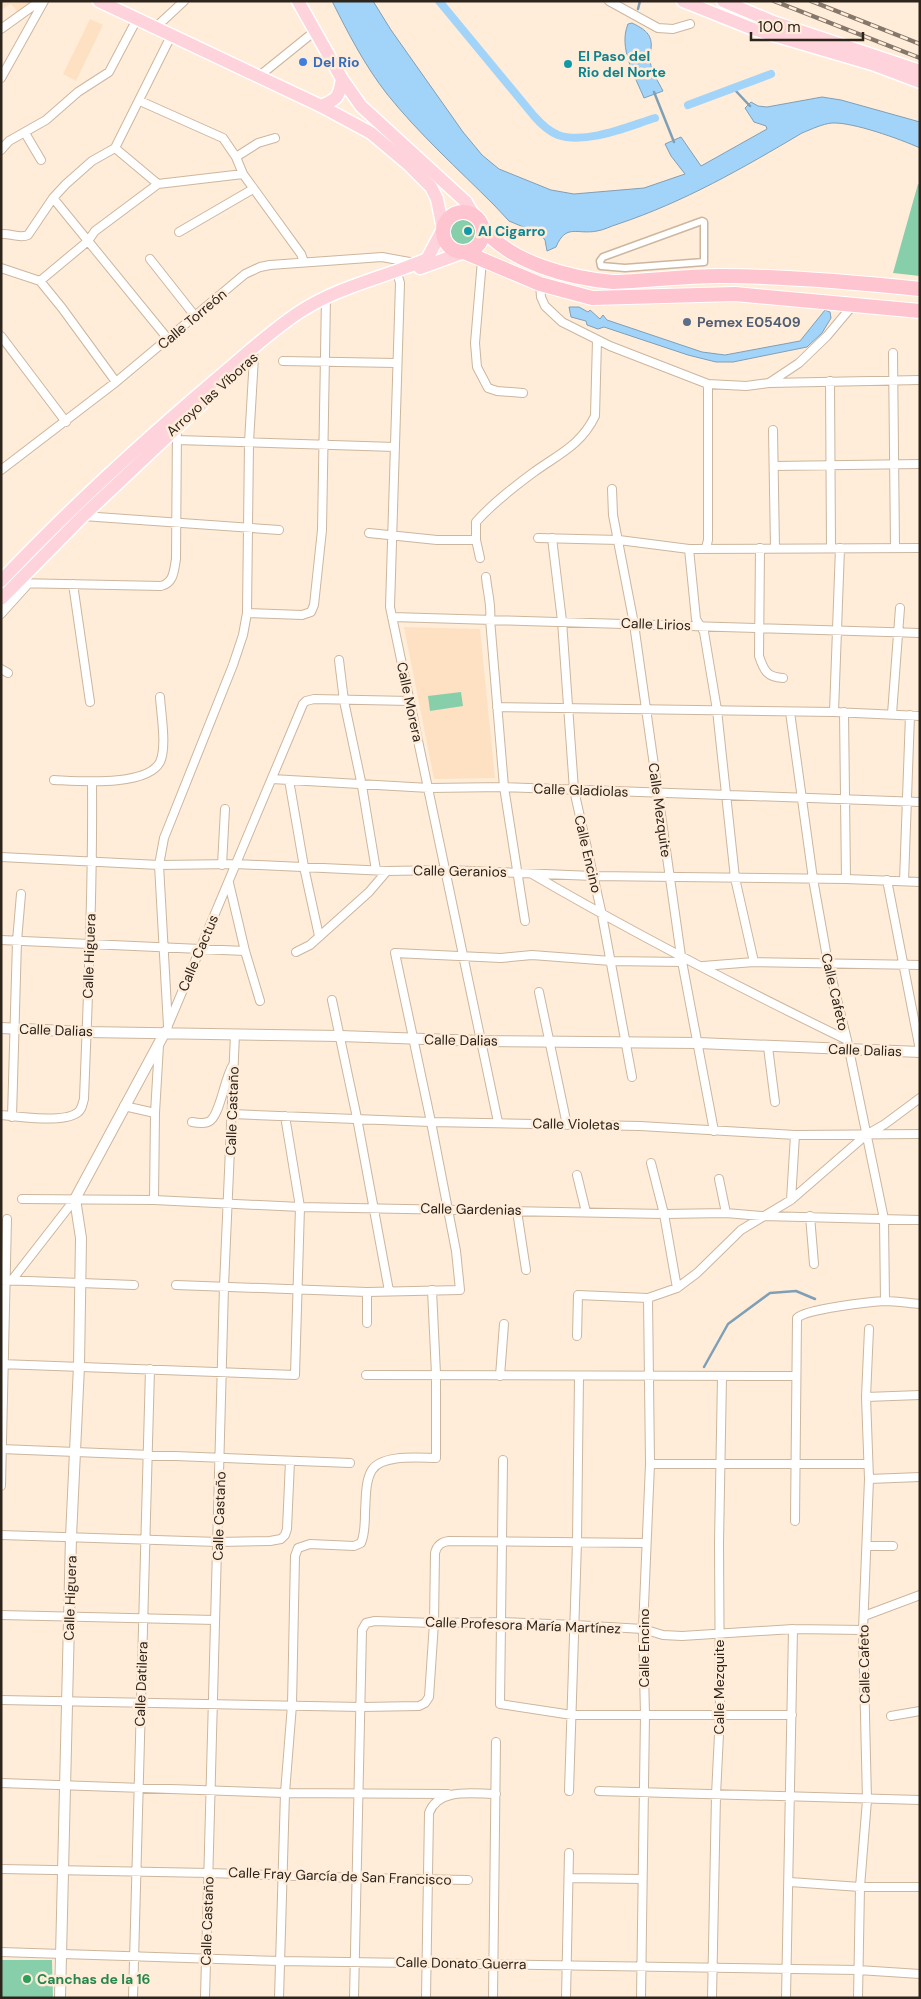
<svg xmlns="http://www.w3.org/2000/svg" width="921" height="1999" font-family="'DM Sans',sans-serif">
<rect width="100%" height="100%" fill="#ffedd9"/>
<!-- built -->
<path fill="#fde1c2" d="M1 1H32L17 12 11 4 1 10Z
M90 19 103 25 76 81 63 74Z
M404 627 480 629 495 778 434 779Z"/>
<!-- green -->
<path fill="#87cfab" d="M918 184 920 185V276L893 273Z
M451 232a12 12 0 1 1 24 0a12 12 0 1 1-24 0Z
M461 692 463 706 430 711 428 696Z
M1 1960H52L53 1998H1Z"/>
<!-- water -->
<path fill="#a2d4f9" stroke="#7f9fb6" d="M332 1H373L391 30 463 132 482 155 499 169 551 190 574 194 644 188 685 174 671 156 665 144 681 137 701 166 767 129 766 126 754 122 745 108 751 102 758 106 767 107 822 97 841 100 920 122V148C900 139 853 122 832 123 822 124 812 129 802 133 743 168 684 202 618 224 611 226 604 230 597 231 577 235 566 223 556 247L547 251 545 240 540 234 509 221 494 205C458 169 419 134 387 94 365 66 348 33 332 1Z
M632 23C644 29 653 34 651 49 651 54 650 57 650 61 652 73 658 81 663 91L644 98C635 76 618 48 628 24Z
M569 307H579L588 312 590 310 600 319 603 315 607 320 702 352 725 355 800 341 825 310 830 312 831 318 822 333 807 347 733 362H716L688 355 604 327 598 329 587 325 586 321 571 317Z"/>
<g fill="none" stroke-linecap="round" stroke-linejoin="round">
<!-- stream -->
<path stroke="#7f9fb6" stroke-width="2.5" d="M638 9 640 1
M734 89 750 106
M654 92 674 142
M704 1367 728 1324 770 1293 796 1291 815 1299"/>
<!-- canal -->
<path stroke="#a2d4f9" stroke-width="8" d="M439 1 534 116C541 124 548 131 558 135 586 145 629 126 655 118
M688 105 771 74"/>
<defs>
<path id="pedestrian" d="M702 221 704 222V262L625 268 601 266 600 261 603 257Z"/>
<path id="minor" d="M609 1 658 28 673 29 690 24
M155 28 184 1
M1 29 40 1
M258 77 315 31
M1 78 44 1
M140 101 223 138 236 157 243 174 301 254 304 262
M25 133 41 160
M115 148 158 184
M1 150 9 141 46 120 78 92 109 72 137 19
M236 157 258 143 275 138
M53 198 168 339
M179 232 253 189
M1 234C11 233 19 239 28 235L53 198 66 184 92 161 115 148 171 36
M150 259 195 316
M482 260 475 343 477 367 488 388 497 391 523 393
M1 268 40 281 62 308 116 382
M398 276 400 283 390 607 498 1122
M40 281 88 241 95 231 158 184 243 174
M540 284 541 297 545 306 562 322 610 346 708 384 746 386 769 383 799 363 827 336 853 305
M1 336 66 422
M893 353 895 547
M283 361 396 363
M830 381 831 547
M769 383 920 380
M773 430 775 548
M178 440 395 447
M774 466 920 464
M1 470 116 382 245 274 260 267 270 265 382 257 415 263
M612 489 613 515 634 624 681 956 714 1131
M83 516 279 530
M369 533 437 540H476
M538 538 619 540 689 549 920 548
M552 538 562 621 574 790 602 915 632 1077
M706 548 708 540V384
M760 548 759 656C764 671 767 677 783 678
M689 549 696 619 704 632 717 710 735 878 754 962
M480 558 476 540V522C491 505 515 486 534 472 559 454 581 445 595 416L597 340
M486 577C487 590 492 607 490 619L504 787 525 921
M15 583 161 586C174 583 174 570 176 559L177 426
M73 584 90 702
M247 613 302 615 311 612 314 605 322 530 326 297
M1 614 28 584
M392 617 920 633
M339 660 344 701 362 786 376 870
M1 669 8 673
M497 707 834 712 920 716
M790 712 813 879 828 963 847 1040 884 1219 885 1301
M834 712 840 548
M844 712 846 879
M892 714 900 608
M272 779 429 788 504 787 920 802
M54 780C79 781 147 787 160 762 167 747 161 714 160 697
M289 780 304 867 319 936
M1 857 159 865 236 864 387 871 446 870 593 876 846 879 920 882
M222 865 225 809
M532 874C635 934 740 988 847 1040
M887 880 920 1050
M904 881 910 715
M229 883 245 951 260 1001
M1 940 245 951
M296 952 310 945 369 892 387 871
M703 966 754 962 920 965
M539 992 567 1125
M332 1000 357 1118 389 1291
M169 1023 303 704 306 701 314 699 410 701
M168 1026 159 865 164 838 233 665 243 635 247 613 249 442 254 357 251 351
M768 1047 775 1102
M124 1106 155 1113
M232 1114 431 1122 640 1126 795 1135 920 1134
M1 1115C18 1117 63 1123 77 1113 82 1110 82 1105 84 1099 88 993 93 888 92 782
M12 1117 17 941 21 894
M192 1122C197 1123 203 1124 208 1122 220 1118 224 1078 233 1065
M651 1163 664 1214 677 1288
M577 1175 586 1212
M719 1179 726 1213
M22 1199 154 1200 300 1207 664 1214 726 1213 761 1216 920 1220
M154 1200 155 1113 159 1045
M791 1200 795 1135
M517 1211 526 1270
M810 1216 814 1264
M1 1280 134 1285
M12 1280 75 1199
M176 1285 367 1292 460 1290 456 1251 431 1122 395 953 501 958 532 955 611 961 682 962
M367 1292V1323
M577 1336 578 1295 648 1298 677 1288 697 1273 741 1230 791 1200 866 1135 885 1124 920 1098
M1 1364 295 1375 300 1207 285 1116
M366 1375 796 1376
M500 1376 504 1324
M866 1397 920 1395
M1 1449 350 1463
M503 1460 500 1704 572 1715H792
M650 1464H868
M869 1479 920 1477
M1 1486 7 1219
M795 1521 797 1318C806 1309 869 1302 885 1301 896 1301 908 1303 920 1304
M1 1535 218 1542 270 1541 281 1539 285 1535 287 1529 290 1461
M867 1546H893
M1 1615 215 1620
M864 1616 920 1595
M1 1700 362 1707 419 1706 425 1703 429 1697 434 1623 435 1553C437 1545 441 1542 449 1541L646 1543
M891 1716 920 1711
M1 1783 285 1793 448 1794
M569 1791 577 1542 579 1377
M599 1791 920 1800
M1 1869 209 1873 357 1878 468 1880
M569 1878 642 1879
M790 1882 860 1887H920
M1 1952 280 1961 858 1970 920 1974
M133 1998 150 1369
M205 1998 224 1286 235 1034
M279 1998 285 1793 292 1705 295 1556 298 1548 310 1544 354 1546 361 1543C365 1534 365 1522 365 1512 366 1499 365 1481 372 1470 382 1454 420 1458 436 1458V1374L432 1290
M354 1998 362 1630 366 1623 375 1621 434 1623 501 1622 575 1625 643 1629 663 1635 682 1636 793 1629 863 1630
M426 1998 429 1813C438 1787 474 1794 496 1794
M493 1998 496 1742
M566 1998 569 1853
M641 1998 645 1715 643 1629 650 1464 648 1298
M712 1998 716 1795 720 1714 719 1543 722 1377
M786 1998 793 1629
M858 1998 860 1887 867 1800 863 1630 869 1479 866 1397 869 1329"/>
<path id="tertiary" d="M1 1028 87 1032 340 1036 481 1041 698 1043 920 1052
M60 1998 71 1537 79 1366 81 1238 75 1199 165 1032"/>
<path id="primary" d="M298 1 342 79 361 106 466 202 473 214
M683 1 753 29 872 64 920 82
M723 1 773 22 920 71
M321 106C338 99 339 97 342 79
M420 268 464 252
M1 581C67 511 139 445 213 382 242 358 270 331 301 311 340 286 386 277 427 259L443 229 437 199 431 187 409 165 371 133 321 106 99 1
M1 599 83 516 204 402"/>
<path id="trunk" d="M443 232a20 20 0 1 1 40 0a20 20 0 1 1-40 0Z
M483 228C511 263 569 278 613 282 648 281 683 276 719 276 786 276 853 282 920 289
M464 252 540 284 592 298 735 294 920 311"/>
</defs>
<!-- pedestrian casing -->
<use href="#pedestrian" stroke="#ccb69e" stroke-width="9"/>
<!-- minor casing -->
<use href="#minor" stroke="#ccb69e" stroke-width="10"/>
<!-- tertiary casing -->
<use href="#tertiary" stroke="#ccb69e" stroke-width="12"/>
<!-- primary casing -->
<use href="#primary" stroke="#fff" stroke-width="15"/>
<!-- trunk casing -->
<use href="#trunk" stroke="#fff" stroke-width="16"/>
<!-- pedestrian -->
<use href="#pedestrian" stroke="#fff" stroke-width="6"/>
<!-- minor -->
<use href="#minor" stroke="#fff" stroke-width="8"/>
<!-- tertiary -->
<use href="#tertiary" stroke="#fff" stroke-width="10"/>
<!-- primary -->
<use href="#primary" stroke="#fed3dc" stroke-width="12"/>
<!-- trunk -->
<use href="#trunk" stroke="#fec4d0" stroke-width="14"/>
<defs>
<path id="rail" d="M774 1 920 58
M811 1 920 44"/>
</defs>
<!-- rail casing -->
<use href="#rail" stroke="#85786b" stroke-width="4.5"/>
<!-- rail -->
<use href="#rail" stroke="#ffedd9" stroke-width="2.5" stroke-dasharray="8" stroke-linecap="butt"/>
</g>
<!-- markers -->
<circle fill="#3f7fe0" stroke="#ffedd9" stroke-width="2" cx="303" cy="62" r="5"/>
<g fill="#0f9aa8" stroke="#ffedd9" stroke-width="2">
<circle cx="568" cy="64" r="5"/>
<circle cx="468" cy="231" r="5"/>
</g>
<circle fill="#5c6f8a" stroke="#ffedd9" stroke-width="2" cx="687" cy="322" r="5"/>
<circle fill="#2e9e5b" stroke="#ffedd9" stroke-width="2" cx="27" cy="1979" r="5"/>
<g text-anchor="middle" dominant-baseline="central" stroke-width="5" stroke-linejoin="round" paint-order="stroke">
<!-- culture labels -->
<g font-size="14" font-weight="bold" fill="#0d838f" stroke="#ffedd9" text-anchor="start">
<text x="578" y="56">El Paso del<tspan x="578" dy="16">Rio del Norte</tspan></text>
<text x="478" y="231">Al Cigarro</text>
</g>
<!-- shop labels -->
<g font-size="14" font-weight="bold" fill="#366cbe" stroke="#ffedd9" text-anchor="start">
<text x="313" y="62">Del Rio</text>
</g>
<!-- street labels -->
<g font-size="14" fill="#2d241b" stroke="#ffedd9">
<text transform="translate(192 319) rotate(-40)">Calle Torreón</text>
<text transform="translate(212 394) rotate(-42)">Arroyo las Víboras</text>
<text transform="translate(656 624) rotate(2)">Calle Lirios</text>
<text transform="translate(410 702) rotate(78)">Calle Morera</text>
<text transform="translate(581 790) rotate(2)">Calle Gladiolas</text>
<text transform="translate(660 810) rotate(82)">Calle Mezquite</text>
<text transform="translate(588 854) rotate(77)">Calle Encino</text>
<text transform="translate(460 871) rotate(1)">Calle Geranios</text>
<text transform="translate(198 953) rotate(-67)">Calle Cactus</text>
<text transform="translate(89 956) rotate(-88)">Calle Higuera</text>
<text transform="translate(835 992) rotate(77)">Calle Cafeto</text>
<text transform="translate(56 1030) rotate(2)">Calle Dalias</text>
<text transform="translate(461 1040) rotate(1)">Calle Dalias</text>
<text transform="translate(865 1050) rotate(2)">Calle Dalias</text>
<text transform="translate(232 1111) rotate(-88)">Calle Castaño</text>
<text transform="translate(576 1124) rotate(1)">Calle Violetas</text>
<text transform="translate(471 1209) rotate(1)">Calle Gardenias</text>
<text transform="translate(219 1516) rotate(-88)">Calle Castaño</text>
<text transform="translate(70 1598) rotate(-88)">Calle Higuera</text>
<text transform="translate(523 1625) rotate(2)">Calle Profesora María Martínez</text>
<text transform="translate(644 1648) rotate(-90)">Calle Encino</text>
<text transform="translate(864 1664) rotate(-91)">Calle Cafeto</text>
<text transform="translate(141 1684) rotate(-88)">Calle Datilera</text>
<text transform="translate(719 1687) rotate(-90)">Calle Mezquite</text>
<text transform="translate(340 1876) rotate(2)">Calle Fray García de San Francisco</text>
<text transform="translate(207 1921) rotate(-88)">Calle Castaño</text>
<text transform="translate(461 1963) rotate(1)">Calle Donato Guerra</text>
</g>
<!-- service labels -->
<g font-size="14" font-weight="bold" fill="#4e5e75" stroke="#ffedd9" text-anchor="start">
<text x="697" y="322">Pemex E05409</text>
</g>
<!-- leisure labels -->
<g font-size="14" font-weight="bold" fill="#27864d" stroke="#ffedd9" text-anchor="start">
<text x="37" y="1979">Canchas de la 16</text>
</g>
</g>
<!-- border -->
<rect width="921" height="1999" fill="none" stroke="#2d241b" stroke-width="5"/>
<!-- scale -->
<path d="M751 32v8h112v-8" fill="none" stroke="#2d241b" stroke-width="2.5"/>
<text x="758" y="32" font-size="15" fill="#2d241b" stroke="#ffedd9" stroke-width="4" paint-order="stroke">100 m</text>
</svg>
